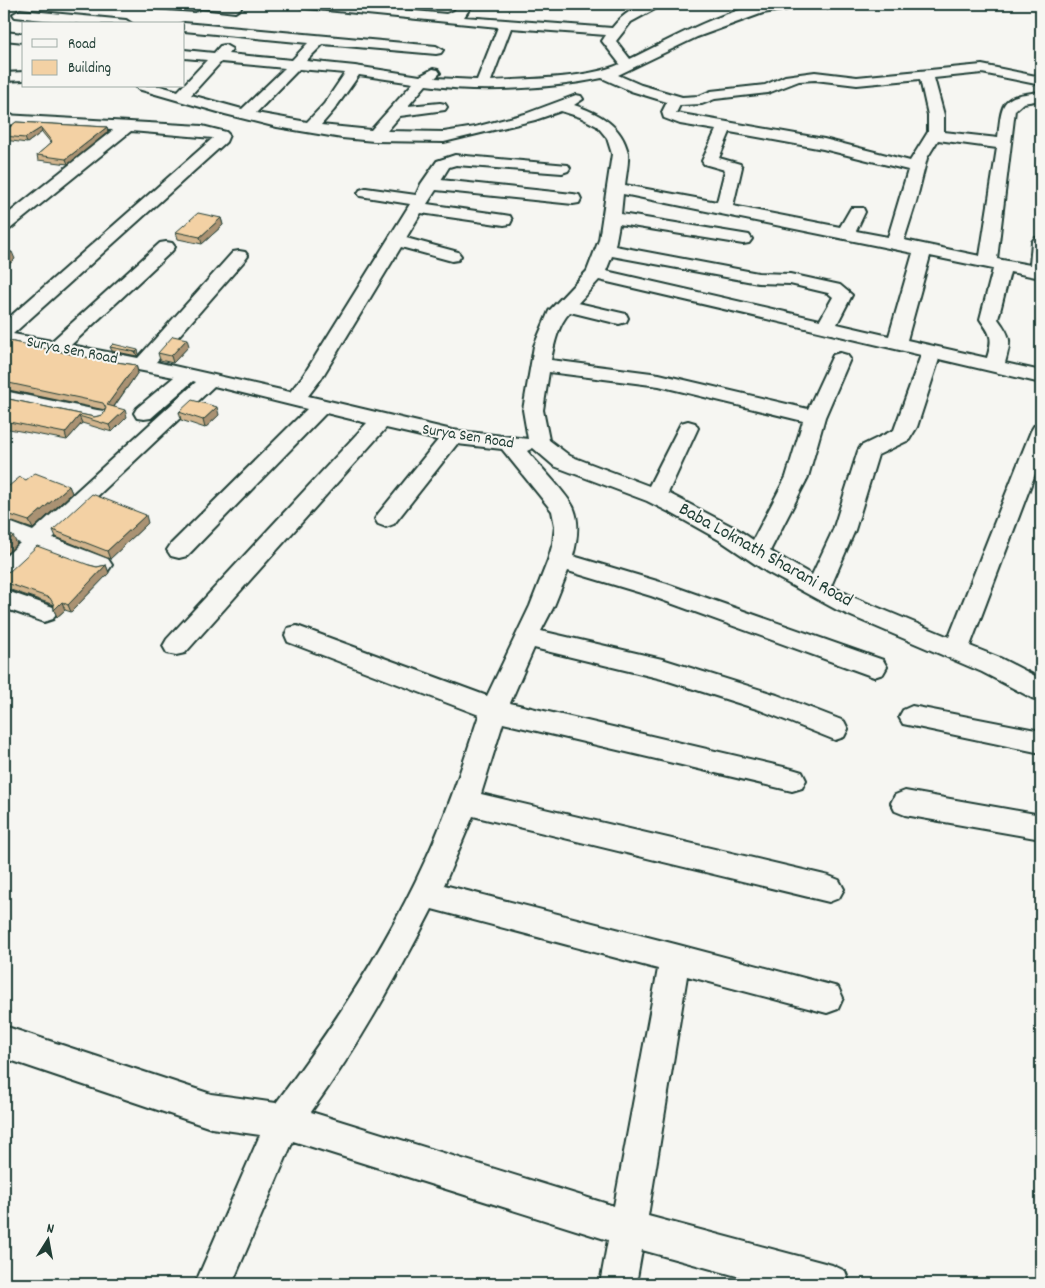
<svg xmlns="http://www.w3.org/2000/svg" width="1045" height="1288" font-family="Dekko,sans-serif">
<rect width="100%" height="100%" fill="#f6f6f2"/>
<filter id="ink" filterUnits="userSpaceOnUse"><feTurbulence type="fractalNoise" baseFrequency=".02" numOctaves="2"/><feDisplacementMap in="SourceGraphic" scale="10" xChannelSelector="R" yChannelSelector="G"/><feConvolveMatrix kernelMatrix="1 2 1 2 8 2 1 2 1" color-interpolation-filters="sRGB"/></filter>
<g filter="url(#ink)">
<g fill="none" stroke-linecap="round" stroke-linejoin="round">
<defs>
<path id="minor" d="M147 4H232L240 5 241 8 235 12 201 8 195 11 153 8 148 7Z
M300 4H343L446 14 454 11 460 4H473L464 17 612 28C623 14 637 4 655 4L656 6 655 9 631 22 616 41 630 59C672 39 716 13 761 5 784 1 822 2 845 4L839 8 801 7 763 13 697 37 618 75 641 85 682 97 699 96 711 91 765 85 785 76 815 72 857 77 982 65 1041 77V85L982 73 934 78 944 115V132L998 138C1002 100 1001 96 1041 92V100L1023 103 1015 110 997 259 1030 265 1032 242 1035 238 1041 237V278L1010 272 998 319C1012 338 1011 341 1005 363L1041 371V383L939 359 917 427 909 440 878 455 855 530 831 586 855 598 949 637 1031 431 1034 426 1041 424V458L970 646 1000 658 1041 679V701L1032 698 982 672 837 610 767 572 721 541 673 514 647 501 554 466 533 448 527 451C537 463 570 497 574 509 580 524 577 541 573 556L667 584 883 660 887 667 883 674 874 677 651 596 568 571 554 606 541 631 662 659 777 695 844 721 848 729 844 737 835 740 760 710 662 679 534 648 510 703 792 769 802 772 806 780 802 788 792 791 503 723 481 794 829 876 839 880 844 889 839 898 829 902 473 816 444 885 675 944 838 987 843 998 838 1009 827 1013 687 976 648 1216 832 1265 845 1271 850 1284H766L642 1250 636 1284H600L608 1240 293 1141 232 1284H195L260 1135 211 1128 4 1058V1026L211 1094 276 1103C333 1027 386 947 425 861 447 814 463 764 479 715L288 642 285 635 288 628 297 626 487 696 530 606 548 560 553 543 555 526 552 511 502 449 457 444 394 524 386 527 378 524 375 519 378 514 438 440 386 428 185 653 176 655 167 653 163 646 167 639 367 423 326 413 187 556 179 558 171 556 167 550 171 544 307 409 214 386 53 538 108 559 112 565 108 571 100 573 92 571 40 551 12 577 4 579V558L20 543 4 537V520L33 531 196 382 193 381 151 418 144 419 137 418 134 413 137 408 174 377 4 344V322L213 138 131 131 10 229 4 230V217L113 130 4 124V115L202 126 226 132 229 135 226 142 13 334 52 341 160 243 166 242 172 243 175 247 172 251 71 345 138 358 233 252 239 251 245 252 248 256 245 260 156 362 290 392 303 376 410 204 360 196 358 193 360 190 366 188 416 195 421 184 437 161 455 155 568 165 570 168 568 171 562 173 456 165 449 167 441 180 573 194 579 195 581 199 579 203 573 204 436 190 427 204 504 215 510 216 512 220 510 224 504 225 421 213 406 238 458 252 461 256 458 260 452 261 401 247 321 379 308 396 452 430 528 439 523 410 534 346 549 311 587 271 599 240 612 154 607 138 597 126 580 117 561 111 535 120 444 142 374 141 342 138 277 127 225 114 138 89 136 86H160L178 91 207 60 184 58V50L214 53 220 46 225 45 232 49 228 54 292 60 308 43 184 31V24H181L184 23 436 46 443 50 441 53 436 54 323 44 306 61 355 66 420 76 433 69 438 70 440 73 435 78 477 80 498 27 306 8 301 7ZM511 28 606 35 602 41 620 64C587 79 527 79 491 81ZM221 62 285 68 242 109 191 95ZM299 69 345 73 324 104 307 122 256 113ZM359 75 413 83 371 130 321 125 334 110ZM602 78 631 91 667 102 662 112 664 118 680 124 716 130 702 161 704 164 725 170 717 202 625 185C626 175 629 162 628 153 622 125 598 113 574 105L583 99 581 96 576 95 525 114 475 127 444 132 387 131 400 116 445 110 447 107 445 104 440 103 408 106 426 85C480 93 549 89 602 78ZM920 79 928 115V132L910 161 824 139 676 113 680 105 702 104 715 99 768 93 799 81 815 80 857 85ZM730 132 823 149 908 170 888 237 856 231 865 212 863 208H851L840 227 733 206 742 167 740 164 719 158ZM938 140 997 148 980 256 904 240 916 202 927 158ZM623 194 913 253 889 336 837 324 852 295 840 285 790 274 758 273 615 246 619 224 743 244 749 243 752 239 749 235 743 234 621 214ZM612 256 758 283 790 284 828 293 833 297 820 320 606 271ZM930 256 993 269 980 319C992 336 993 338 987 358L907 340ZM599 280 921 355 894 430 861 446 858 451 833 530 812 575 770 551 808 477 825 417 850 359 847 355 840 353 833 355 808 409 659 374 551 360C554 345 558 324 570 312L619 324 626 322 628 318 626 314 578 303ZM549 372 659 386 803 421 786 477 753 540 737 529 668 493 698 428 695 423 688 421 681 423 649 486 570 456 549 440 543 410ZM432 909 658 969 614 1206 311 1112C357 1048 396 980 432 909Z
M20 10 126 20 132 24H81L15 17 13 14Z
M4 32 24 34V42L4 40Z
M24 72V80L4 81V73Z
M4 391 97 410 104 411 107 416 104 421 97 422 4 403Z
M4 590 53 607 56 613 53 619 44 622 4 608Z
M912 706 1041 731V753L903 724 899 717 903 710Z
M905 791 1041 815V839L905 815 895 811 891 803 895 795Z"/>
</defs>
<!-- minor casing -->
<use href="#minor" stroke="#1f3d34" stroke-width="4"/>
<!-- minor -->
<use href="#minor" fill="#f6f6f2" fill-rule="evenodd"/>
</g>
<!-- wall -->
<path fill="#d1b48d" stroke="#1f3d34" d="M16 122 107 127 108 132 68 164 38 160 37 155 51 143 42 132 27 143 4 140V132Z
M221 218 223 225 202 244 178 239 176 232Z
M4 340 90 358 136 365 138 372 114 407 127 417 112 432 82 423 67 440 4 428V398L94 417 103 415 105 410 4 389V390Z
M113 344 139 354 137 356 112 351 110 347Z
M189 346 173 363 160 360 158 353Z
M179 412 219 415 205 428 181 420Z
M26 480 69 486 72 493 33 529 4 519V490Z
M148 523 110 559 56 537 53 530Z
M89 565 97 567 106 565 109 573 71 612 65 610 57 617 54 610V605L5 588 4 590V572Z"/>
<!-- shaded-wall -->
<path fill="#aa9273" stroke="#1f3d34" d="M107 127 108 132 68 164 66 159Z
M41 128 42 132 27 143 25 138Z
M221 218 223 225 202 244 200 237Z
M12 252 15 259 4 269V260Z
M187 339 189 346 173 363 171 356Z
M138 350 139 354 137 356 136 352Z
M136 365 138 372 110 412 107 405Z
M217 407 219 415 205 428 203 420Z
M125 410 127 417 112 432 109 425Z
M79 416 82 423 67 440 65 433Z
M69 486 72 493 33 529 29 521Z
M146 515 148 523 110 559 107 551Z
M13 536 17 544 4 556V546Z
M106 565 109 573 71 612 68 605Z
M62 602 65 610 57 617 54 610Z"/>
<!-- building -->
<path fill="#f3d1a4" stroke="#1f3d34" d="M16 122 107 127 66 159 37 155 52 142 41 128 25 138 4 136V132Z
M198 213 221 218 200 237 176 232Z
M4 250 12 252 4 260Z
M173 336 187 339 171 356 158 353Z
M4 340 90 358 136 365 107 405 125 410 109 425 79 416 65 433 4 421V398L94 417 103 415 106 408 103 403 4 382Z
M113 344 138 350 136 352 110 347Z
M192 400 217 407 203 420 179 412Z
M35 473 69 486 29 521 4 513V490L20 477 26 480Z
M92 494 146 515 107 551 53 530Z
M4 533 13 536 4 546Z
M37 546 89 565 97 567 106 565 68 605 62 602 54 610V605L50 598 4 582V572L10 571Z"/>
</g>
<g text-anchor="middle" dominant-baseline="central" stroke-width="4" stroke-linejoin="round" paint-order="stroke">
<!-- far-street labels -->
<g font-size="16" fill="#1f3d34" stroke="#f6f6f2">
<text transform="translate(72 351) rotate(11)">Surya Sen Road</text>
<text transform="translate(468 437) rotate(9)">Surya Sen Road</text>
</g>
<!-- street labels -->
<g font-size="19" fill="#1f3d34" stroke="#f6f6f2">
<text transform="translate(765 556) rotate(29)">Baba Loknath Sharani Road</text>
</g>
</g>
<!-- margin -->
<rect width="1045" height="1288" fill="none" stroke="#f6f6f2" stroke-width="20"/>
<rect x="10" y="10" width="1025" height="1268" fill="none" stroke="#1f3d34" stroke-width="2" filter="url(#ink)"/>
<!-- legend -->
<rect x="22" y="22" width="162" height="65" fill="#f6f6f2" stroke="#a0aca6"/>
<rect x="32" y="39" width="25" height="8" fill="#f6f6f2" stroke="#a0aca6"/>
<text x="68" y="48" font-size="15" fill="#1f3d34">Road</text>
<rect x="32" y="60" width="25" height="15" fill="#f3d1a4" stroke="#a0aca6"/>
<text x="68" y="72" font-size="15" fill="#1f3d34">Building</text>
<!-- north arrow -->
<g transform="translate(48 1240) rotate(11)" stroke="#f6f6f2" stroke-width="4" paint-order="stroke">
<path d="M0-4L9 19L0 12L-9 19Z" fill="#1f3d34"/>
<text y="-8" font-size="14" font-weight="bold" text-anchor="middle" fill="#1f3d34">N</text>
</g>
</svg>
